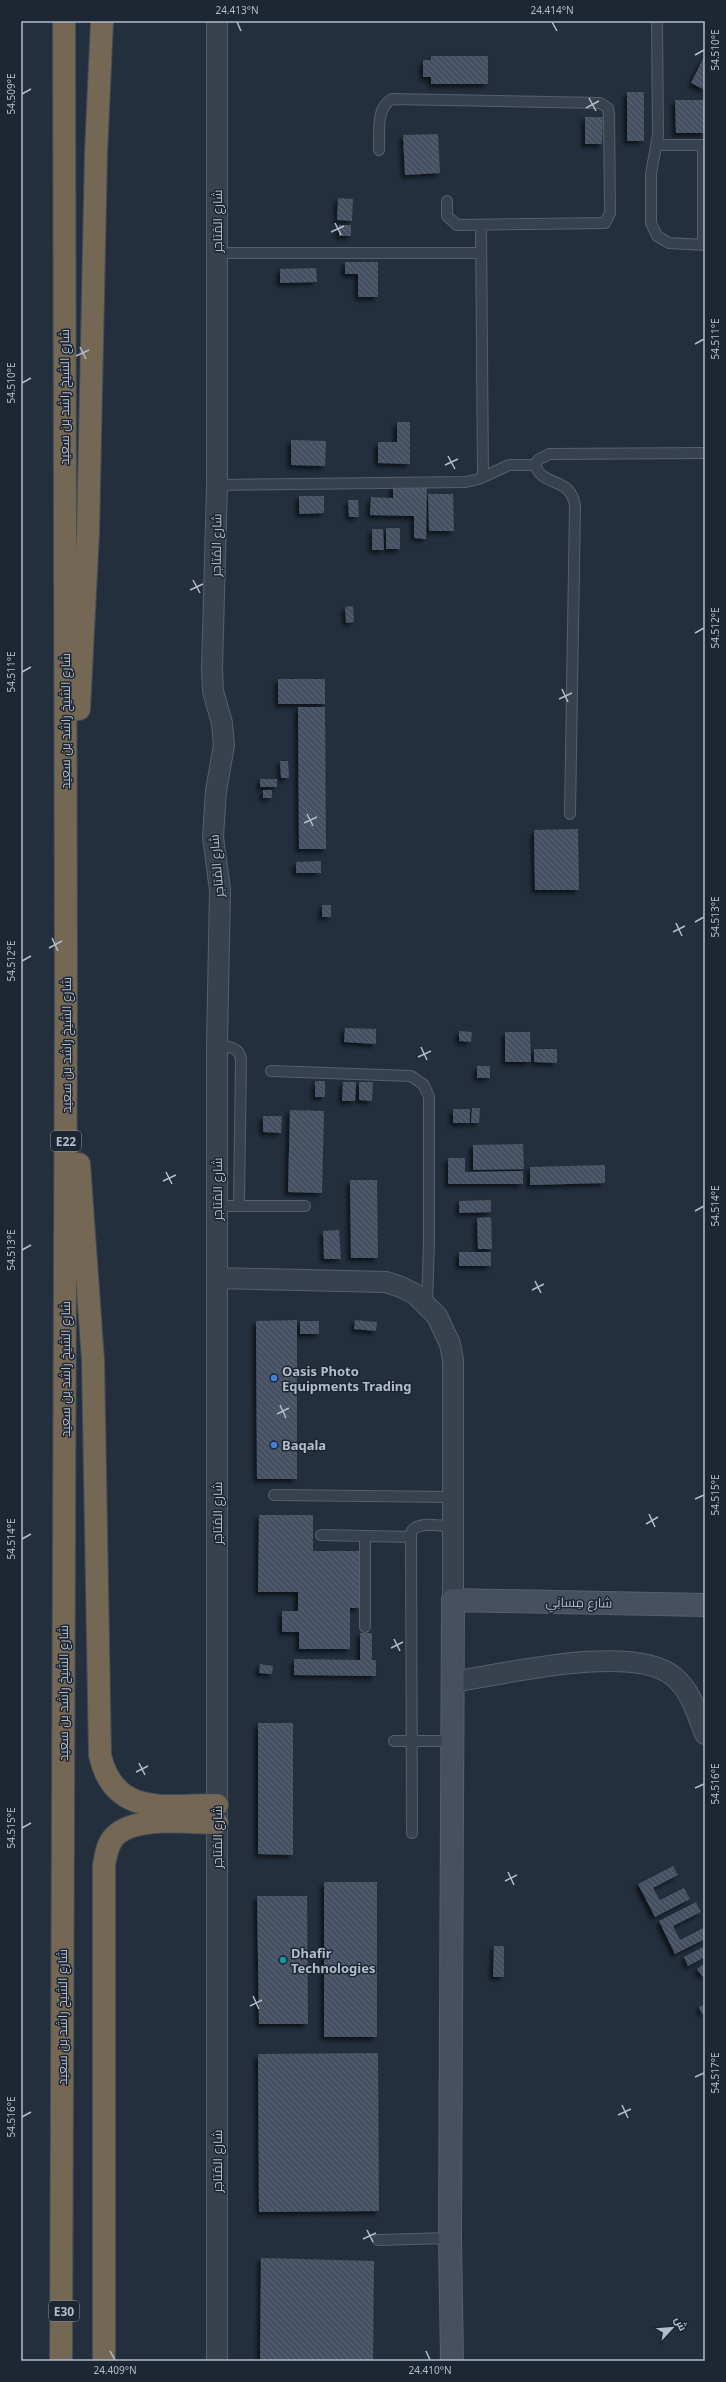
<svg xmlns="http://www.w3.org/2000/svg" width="726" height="2382" font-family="'Noto Sans',Cairo,sans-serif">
<defs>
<pattern id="building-back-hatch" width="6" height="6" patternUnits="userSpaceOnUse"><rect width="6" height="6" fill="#455162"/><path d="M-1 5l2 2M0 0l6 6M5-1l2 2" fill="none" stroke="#5d6877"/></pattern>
<filter id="shadow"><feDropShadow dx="-3.5" dy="3.5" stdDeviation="2" flood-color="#0009"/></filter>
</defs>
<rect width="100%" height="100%" fill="#242f3e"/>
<!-- building -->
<path fill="url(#building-back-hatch)" filter="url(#shadow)" d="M705 55V90L691 83Z
M431 56H488V84H431V77H423V60H431Z
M627 92H644V141H627Z
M675 100H705V133H676Z
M585 117H603L602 144H585Z
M438 134 440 173 405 175 403 135Z
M338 198 353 199 352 221 337 220Z
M339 225H351V236H339Z
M345 262H378V297H358V274H345Z
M316 268 317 282 280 283V269Z
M397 422H410V464L378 463V442H397Z
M291 440 326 441 325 466 291 465Z
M393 485H427L426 539 414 538V516L370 515 371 497 393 498Z
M428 494H453L454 531H429Z
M299 496H324V513L299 514Z
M348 500H358L359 517H349Z
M386 528H400V549H386Z
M372 529H383L384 550H372Z
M353 606 354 622 346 623 345 607Z
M278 679H325V704H278Z
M298 707H325L326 849H299Z
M280 761H288L289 778H281Z
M260 779H277V787H260Z
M263 790H272V798H263Z
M578 829 579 890H535L534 830Z
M321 861V873H296V862Z
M322 905H331V917H322Z
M345 1028 376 1029V1044L344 1042Z
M459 1031 472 1032 471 1042 459 1041Z
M505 1032H530L531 1062H505Z
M534 1049H557V1063L534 1062Z
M477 1066H490V1078H477Z
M315 1081H325V1097H315Z
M343 1082H356L355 1101H342Z
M359 1082H373L372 1101 359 1100Z
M472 1108H480L479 1123H471Z
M453 1109H470V1123H453Z
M290 1110 324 1111 322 1193 288 1192Z
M263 1116H282L281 1133 263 1132Z
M523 1144 524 1169 473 1170V1145Z
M448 1158H465V1172L523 1171V1184H448Z
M605 1165V1183L530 1185V1167Z
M350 1180H377L378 1258H351Z
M491 1200V1212L459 1213V1201Z
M491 1217 492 1249H478L477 1218Z
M339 1230 341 1259H324L323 1231Z
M459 1252H491V1266H459Z
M297 1320V1479H257L256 1321Z
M355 1320 377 1322 376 1331 354 1329Z
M300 1321H319V1334H300Z
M259 1515H313V1551H359V1608H350V1649H299V1632H282V1611H298V1592H258Z
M360 1633H372V1660H376V1676L294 1675V1659L360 1660Z
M260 1664 273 1666 272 1674 259 1673Z
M258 1723H293V1855L258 1854Z
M673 1866 678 1875 653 1888 660 1900 684 1888 690 1899 655 1917 638 1884Z
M324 1882H377V2037H324Z
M257 1896H307L308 2024H259Z
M696 1902 701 1912 673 1926 680 1940 705 1927V1939L675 1954 659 1921Z
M494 1946H504V1977H493Z
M705 1946V1957L688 1966 684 1957Z
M705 1963V1976L703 1977 697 1969Z
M705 2004V2013L702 2014 699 2007Z
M378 2053 379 2211 259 2212 258 2054Z
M261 2258 374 2261 373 2361H260Z"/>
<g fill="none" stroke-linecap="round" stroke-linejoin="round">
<defs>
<path id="lane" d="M657 21 658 135 651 174V223L657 236 669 243 705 245
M657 145H705
M703 145V245
M379 150C380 134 375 108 392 99L600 103 608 108 609 116 610 213 605 223 457 225 447 216V201
M481 225 483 477
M217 253H481
M535 465C543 488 571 476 575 506L570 814
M535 465 538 460 549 454 705 453
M217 485 466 482 479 479 509 465H535
M217 1046C228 1047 239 1046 241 1059L239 1206
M271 1071 411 1076 424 1085 429 1097V1243L427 1304
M217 1206H305
M274 1495 453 1497
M321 1535 411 1537
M365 1536V1627
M394 1741H453
M412 1833 411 1533C415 1520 442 1526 453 1527
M378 2240 450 2238"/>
<path id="street" d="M217 1278 386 1282 401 1287 415 1294 437 1316 450 1344 453 1360V1600
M453 1682C505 1674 632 1643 673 1676 691 1690 697 1714 705 1734
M217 2361V1046L220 890 213 837 216 791 224 745 222 723 213 691 212 669 217 485V21"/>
<path id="secondary" d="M452 2361 450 2238 453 1600 705 1605"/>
<path id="highway" d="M79 709 88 533 96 153 102 21
M79 1164 93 1360 100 1755C114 1818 167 1805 217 1805
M61 2361 66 1000 64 21
M104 2361V1865C106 1855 107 1844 115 1836 136 1815 189 1823 217 1823"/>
</defs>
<!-- lane casing -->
<use href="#lane" stroke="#565f6c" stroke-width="12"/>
<!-- street casing -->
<use href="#street" stroke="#565f6c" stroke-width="22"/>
<!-- secondary casing -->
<use href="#secondary" stroke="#565f6c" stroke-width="24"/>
<!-- highway casing -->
<use href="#highway" stroke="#434c59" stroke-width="24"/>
<!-- lane -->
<use href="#lane" stroke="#38414e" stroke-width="10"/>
<!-- street -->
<use href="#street" stroke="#38414e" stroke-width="20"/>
<!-- secondary -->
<use href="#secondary" stroke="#465061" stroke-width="22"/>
<!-- highway -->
<use href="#highway" stroke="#746855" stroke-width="22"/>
</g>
<!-- ticks -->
<path fill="none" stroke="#b4bcc9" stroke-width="1.5" d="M237 22 241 31M552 22 557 31M695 55 704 50M22 94 31 89M589 98 596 111M586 108 599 101M335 223 341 235M331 232 344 226M695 344 704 339M80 347 86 359M76 356 89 350M22 383 31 378M448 456 455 469M445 465 458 459M193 580 200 593M190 590 203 584M695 633 704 628M22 672 31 667M562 689 568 702M559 699 572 693M307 814 313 826M304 823 317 817M695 922 704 917M676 923 682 936M673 932 685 926M52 938 58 951M49 948 62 941M22 961 31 956M421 1047 427 1060M418 1057 431 1051M166 1172 172 1184M163 1181 176 1175M695 1211 704 1206M22 1250 31 1245M535 1281 541 1293M532 1290 544 1284M280 1405 286 1418M277 1414 289 1408M695 1499 704 1495M649 1514 655 1527M646 1524 658 1517M22 1539 31 1534M394 1639 400 1651M391 1648 403 1642M139 1763 145 1775M136 1772 148 1766M695 1788 704 1784M22 1828 31 1823M508 1872 514 1885M505 1881 517 1875M253 1996 259 2009M250 2006 262 2000M695 2077 704 2073M622 2105 628 2118M618 2115 631 2109M22 2117 31 2112M367 2230 373 2242M363 2239 376 2233M110 2351 115 2360M426 2351 430 2360"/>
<!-- markers -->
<g fill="#3f7fe0" stroke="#1d2633" stroke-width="1.5">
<circle cx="274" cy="1378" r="4"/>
<circle cx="274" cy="1445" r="4"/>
</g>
<circle fill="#0f9aa8" stroke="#1d2633" stroke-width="1.5" cx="283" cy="1960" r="4"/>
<g text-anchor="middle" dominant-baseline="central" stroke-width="3" stroke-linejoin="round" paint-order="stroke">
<!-- shield labels -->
<g fill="#1d2633" stroke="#878f9c" stroke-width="1">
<rect x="51" y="1131" width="30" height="20" rx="3"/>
<rect x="49" y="2301" width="30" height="20" rx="3"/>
</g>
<g font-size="12" font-weight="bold" fill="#b4bcc9">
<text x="66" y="1141">E22</text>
<text x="64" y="2311">E30</text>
</g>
<!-- street labels -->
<g font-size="13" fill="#b4bcc9" stroke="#1d2633">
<text transform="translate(217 221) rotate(-90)">شارع المُتاجر</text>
<text transform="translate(64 397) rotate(-90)">شارع الشيخ راشد بن سعيد</text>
<text transform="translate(216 545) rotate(-89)">شارع المُتاجر</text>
<text transform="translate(65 721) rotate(-90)">شارع الشيخ راشد بن سعيد</text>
<text transform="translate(216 866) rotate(-95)">شارع المُتاجر</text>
<text transform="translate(66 1045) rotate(-90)">شارع الشيخ راشد بن سعيد</text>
<text transform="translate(217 1189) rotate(-90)">شارع المُتاجر</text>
<text transform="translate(65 1369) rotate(-90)">شارع الشيخ راشد بن سعيد</text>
<text transform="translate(217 1513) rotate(-90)">شارع المُتاجر</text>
<text transform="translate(579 1602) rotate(1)">شارع مِسانِي</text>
<text transform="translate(63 1693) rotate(-90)">شارع الشيخ راشد بن سعيد</text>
<text transform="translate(217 1837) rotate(-90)">شارع المُتاجر</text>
<text transform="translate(62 2017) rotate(-90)">شارع الشيخ راشد بن سعيد</text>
<text transform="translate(217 2161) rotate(-90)">شارع المُتاجر</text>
</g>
<!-- poi labels -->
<g font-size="13" font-weight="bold" fill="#b4bcc9" stroke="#1d2633" text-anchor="start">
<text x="282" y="1371">Oasis Photo<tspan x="282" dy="15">Equipments Trading</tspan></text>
<text x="282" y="1445">Baqala</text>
<text x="291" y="1953">Dhafir<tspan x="291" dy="15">Technologies</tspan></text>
</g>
</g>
<!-- border -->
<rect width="726" height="2382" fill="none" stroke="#1d2633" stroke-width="44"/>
<!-- north arrow -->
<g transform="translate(672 2328) rotate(64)" stroke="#1d2633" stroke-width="3" paint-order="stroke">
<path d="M0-3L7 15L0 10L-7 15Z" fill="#b4bcc9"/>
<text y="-6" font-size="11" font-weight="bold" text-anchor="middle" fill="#b4bcc9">ش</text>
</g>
<rect x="22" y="22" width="682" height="2338" fill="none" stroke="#b4bcc9" stroke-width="1.5"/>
<g font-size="10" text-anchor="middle" fill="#b4bcc9">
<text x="237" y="14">24.413°N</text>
<text x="552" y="14">24.414°N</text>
<text transform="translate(715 50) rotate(-90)" y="4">54.510°E</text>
<text transform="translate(11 94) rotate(-90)" y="4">54.509°E</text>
<text transform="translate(715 339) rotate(-90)" y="4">54.511°E</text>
<text transform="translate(11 383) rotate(-90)" y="4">54.510°E</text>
<text transform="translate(715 628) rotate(-90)" y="4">54.512°E</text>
<text transform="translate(11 672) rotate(-90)" y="4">54.511°E</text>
<text transform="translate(715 917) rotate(-90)" y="4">54.513°E</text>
<text transform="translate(11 961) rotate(-90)" y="4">54.512°E</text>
<text transform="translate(715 1206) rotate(-90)" y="4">54.514°E</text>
<text transform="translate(11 1250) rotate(-90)" y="4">54.513°E</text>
<text transform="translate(715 1495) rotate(-90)" y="4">54.515°E</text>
<text transform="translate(11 1539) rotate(-90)" y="4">54.514°E</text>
<text transform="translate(715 1784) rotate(-90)" y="4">54.516°E</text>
<text transform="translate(11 1828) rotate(-90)" y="4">54.515°E</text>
<text transform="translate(715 2073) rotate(-90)" y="4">54.517°E</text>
<text transform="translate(11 2117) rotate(-90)" y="4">54.516°E</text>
<text x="115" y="2374">24.409°N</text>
<text x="430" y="2374">24.410°N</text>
</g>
</svg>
